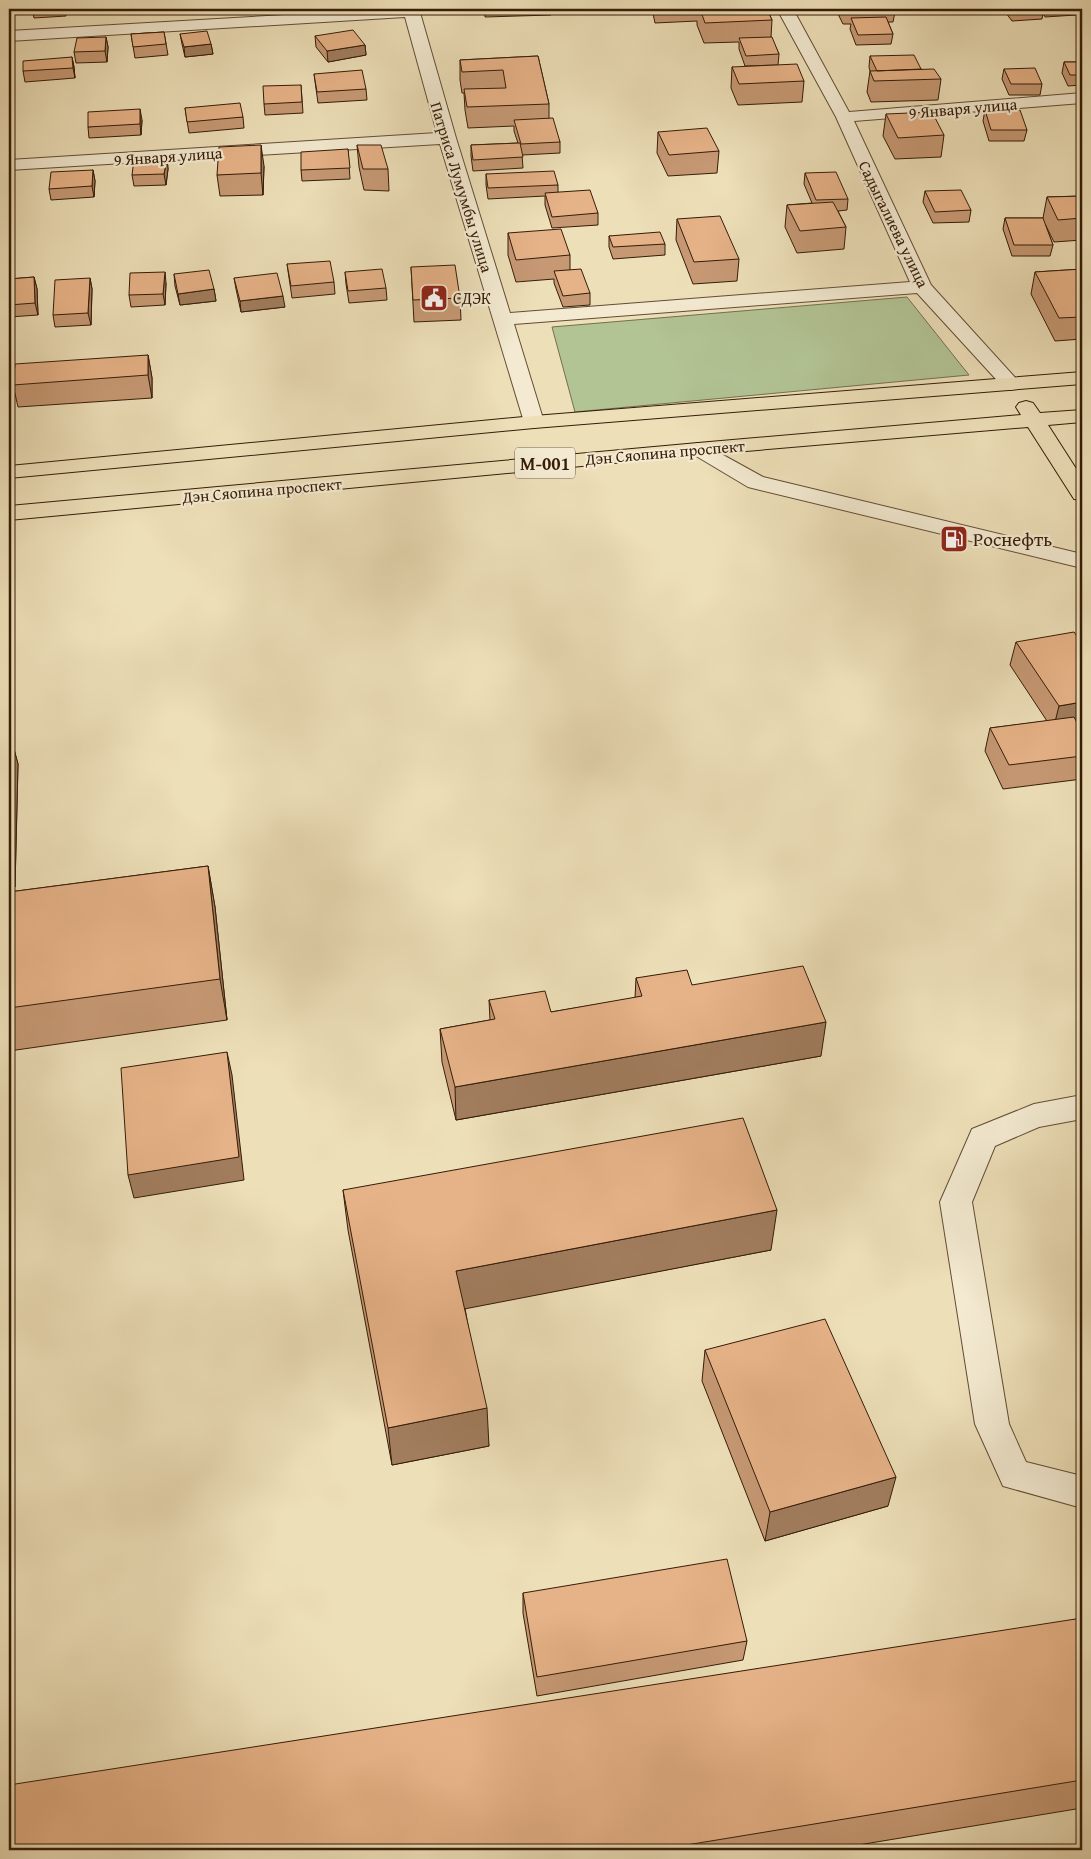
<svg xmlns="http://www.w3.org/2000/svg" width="1091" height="1859" font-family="'Gentium Book Plus',serif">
<rect width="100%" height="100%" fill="#eddfb8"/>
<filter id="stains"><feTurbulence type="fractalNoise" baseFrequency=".004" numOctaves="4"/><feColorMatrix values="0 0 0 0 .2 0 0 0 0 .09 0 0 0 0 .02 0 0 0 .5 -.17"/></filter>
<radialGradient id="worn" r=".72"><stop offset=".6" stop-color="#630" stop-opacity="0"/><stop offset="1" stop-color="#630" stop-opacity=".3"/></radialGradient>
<!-- green -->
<path fill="#b2c394" stroke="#74704e" d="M907 297 969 375 575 412 552 327Z"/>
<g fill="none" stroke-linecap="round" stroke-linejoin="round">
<defs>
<path id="minor" d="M389 9H419L456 138 510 313 910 282 836 117 777 9H793L849 112 1082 93V103L854 121 931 285 1021 384 1018 388 1011 390 1004 388 917 293 514 324 544 422 541 426 534 428 527 426 524 422 440 144 9 170V160L437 133 405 17 9 41V31Z
M698 443 705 445 763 477 1082 554V568L748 487 691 453 687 449 691 445Z
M1082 1095V1119L1039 1127 995 1146 972 1202 1009 1424 1026 1462 1082 1476V1508L1003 1486 975 1424 940 1202 972 1129 1034 1104Z"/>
<path id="major" d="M1082 372V384L534 428 9 478V466L534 416Z
M1026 401 1033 403 1040 413 1082 410V422L1048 425 1082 478V500L1074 499 1028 427 698 455 9 520V506L698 443 1021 415 1016 407 1019 403Z"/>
</defs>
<!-- minor casing -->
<use href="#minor" stroke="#634d34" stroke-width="2"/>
<!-- major casing -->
<use href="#major" stroke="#351c08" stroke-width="2"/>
<!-- minor -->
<use href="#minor" fill="#f3ead1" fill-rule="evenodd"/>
<!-- major -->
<use href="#major" fill="#eddfb8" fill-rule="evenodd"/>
</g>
<!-- wall -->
<path fill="#c69974" stroke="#351c08" d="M32 9H66V16L34 18Z
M136 9H176V12L137 14Z
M322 9H355V10L322 12Z
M484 9H551V15L485 17Z
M652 9H767L772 20 771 37 779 54 778 65 745 66 739 49V42L704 43 697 25V21L655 23Z
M837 9H893L895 12 893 22H888L893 34 891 44 856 45 850 29 851 24H843L837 12Z
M1003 9H1078L1076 15 1045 17 1043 13 1042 19 1012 21Z
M164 32 168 55 135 58 131 34Z
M180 34 211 44 213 54 185 57 182 44Z
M315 36 365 45 366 55 328 62 316 47Z
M106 37 108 47 107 62 76 63 74 52Z
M538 56 549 104V118L560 142V153L522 155 523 168 473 171 471 156V145L518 143 514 131V126L468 128 465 110 464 93H462L460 80V60Z
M870 56 921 69 941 79 938 100 871 102 867 92 870 71 869 67Z
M72 57 74 67 75 78 25 82 23 71Z
M1064 62H1082V85L1068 86 1062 73Z
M732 67 804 81 802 102 738 105 731 88Z
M1004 69 1042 84 1040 95H1009L1002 79Z
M314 74 366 89 367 100 318 103Z
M301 85 303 113 265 115 264 104Z
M185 108 243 117 244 128 189 133Z
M985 110 1027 130 1024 141H989L983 121Z
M886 114 944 135 941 157 895 159 883 136Z
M142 120 141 135 89 138 88 127Z
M658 132 719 151 717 173 668 176 657 153Z
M357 145 388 169 389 191 364 190 359 167Z
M348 149 350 179 302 181 301 170Z
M167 158 168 169 166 185 134 186 132 175Z
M264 166 263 195 220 196 217 175Z
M93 170 95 181 94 197 51 200 49 189Z
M805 173 848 199 847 210 838 211 846 227 844 249 797 253 785 227 787 205 812 203 804 184Z
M486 174 558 185V192L598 213V225L552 228 545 205V196L488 199 486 185Z
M925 191 971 210 969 222 933 223 923 202Z
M1082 196V240L1054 242 1045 224 1053 245 1050 256H1012L1003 229 1005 218H1043L1047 197Z
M677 219 739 259 737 281 693 284 676 240Z
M508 233 570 255V270L590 293V305L563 307 554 283V279L516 282 508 255Z
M609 236 665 244V255L613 259 609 247Z
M287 264 334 282 335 294 292 298Z
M411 267 460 298 461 320 414 322Z
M1082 269V339L1055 341 1031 294 1035 272Z
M345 272 386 288 387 300 349 303 346 284Z
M174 274 214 289 216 301 180 305 175 286Z
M34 277 37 289 38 315 9 317V279Z
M90 278 92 289 91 325 55 327 53 315Z
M234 278 285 307 241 312 236 289Z
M166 283 165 305 131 307 129 295Z
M148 355 152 378V398L18 407 13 385Z
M1016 642 1078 725 1082 732V779L1003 789 985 751 990 728 1047 721 1010 665Z
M9 731 18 764 15 887 9 888Z
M208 866 215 907 227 1020 9 1051V892Z
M636 978 692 985 821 1056 456 1120 442 1062 440 1029 490 1020 489 1000 551 1012 635 998Z
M343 1190 771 1250 465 1308 489 1446 392 1465 348 1230Z
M705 1350 888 1506 765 1541 702 1381Z
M523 1593 747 1641 743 1660 537 1696 523 1613Z
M1082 1618V1808L828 1850H9Z"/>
<!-- shaded-wall -->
<path fill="#a17d5e" stroke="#351c08" d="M106 37 108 47 107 62 105 51Z
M211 44 213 54 185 57 184 47Z
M365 45 366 55 328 62 327 51Z
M72 57 74 67 75 78 73 68Z
M12 108 14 119 9 137V119Z
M140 109 142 120 141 135 140 124Z
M261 145 264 166 263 195 261 173Z
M167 158 168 169 166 185 164 174Z
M93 170 95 181 94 197 92 186Z
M165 272 166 283 165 305 163 294Z
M34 277 37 289 38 315 35 303Z
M90 278 92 289 91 325 88 313Z
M214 289 216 301 180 305 178 294Z
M283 296 285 307 241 312 240 301Z
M148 355 152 378V398L148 375Z
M1082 702V725L1053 730 1059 706Z
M9 731 18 764 15 887 9 864Z
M208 866 215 907 227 1020 220 979Z
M826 1022 821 1056 456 1120 455 1087Z
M227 1052 232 1075 244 1180 134 1198 128 1175Z
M777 1210 771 1250 459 1310 456 1271Z
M487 1408 489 1446 392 1465 388 1428Z
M896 1477 888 1506 765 1541 770 1512Z"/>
<!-- building -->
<path fill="#e6b287" stroke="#351c08" d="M700 9H767L772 20 705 23Z
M842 9H893L895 12 844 14Z
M1013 9H1036L1014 10Z
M886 17 893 34 858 35 851 18Z
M353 30 365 45 327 51 315 36Z
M207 31 211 44 184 47 180 34Z
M164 32 166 44 133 47 131 34Z
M106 37 105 51 74 52 77 38Z
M772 37 779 54 746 56 739 38Z
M914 55 921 69 877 71 870 56Z
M538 56 549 104 467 107 464 89 506 88 503 70 462 72 460 60Z
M72 57 73 68 23 71V61Z
M1064 62H1082V75H1070Z
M797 64 804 81 739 84 732 67Z
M1035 68 1042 84H1011L1004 69Z
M934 69 941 79 874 81 870 71Z
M362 70 366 89 317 92 314 74Z
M301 85 302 102 264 104 263 86Z
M240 103 243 117 187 122 185 108Z
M9 108H12L9 119Z
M140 109V124L88 127V112Z
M985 110H1020L1027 130H991Z
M932 112 944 135 898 138 886 114Z
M553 118 560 142 521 144 514 120Z
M707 128 719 151 669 155 658 132Z
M520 143 523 157 473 160 471 145Z
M261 145V173L217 175 219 147Z
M357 145H381L388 169H363Z
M348 149 350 168 301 170V152Z
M167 158 164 174 132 175 134 159Z
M93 170 92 186 49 189 51 172Z
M554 171 558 185 488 188 486 174Z
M836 172 848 199 816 200 805 173Z
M590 190 598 213 552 217 545 193Z
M961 190 971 210 935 212 925 191Z
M1082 196V218L1058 220 1047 197Z
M833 202 846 227 800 231 787 205Z
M720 216 739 259 694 262 677 219Z
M1005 218H1043L1053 245H1014Z
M561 229 570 255 516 260 508 233Z
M660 232 665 244 613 247 609 236Z
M330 261 334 282 291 286 287 264Z
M455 265 460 298 413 300 411 267Z
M382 269 386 288 348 291 345 272Z
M581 269 590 293 563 296 554 271Z
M1082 269V317L1059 318 1035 272Z
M209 270 214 289 178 294 174 274Z
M165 272 163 294 129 295 130 273Z
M277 273 283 296 240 301 234 278Z
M34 277 35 303 9 305V279Z
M90 278 88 313 53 315 55 280Z
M148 355V375L13 385 15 364Z
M1074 632 1082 643V702L1059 706 1016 642Z
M1074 717 1082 732V756L1009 765 990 728Z
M208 866 220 979 9 1008V892Z
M803 966 826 1022 455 1087 440 1029 495 1019 489 1000 545 991 551 1012 642 996 636 978 687 970 692 985Z
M227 1052 239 1157 128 1175 121 1068Z
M743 1118 777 1210 456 1271 487 1408 388 1428 343 1190Z
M825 1319 896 1477 770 1512 705 1350Z
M727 1559 747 1641 537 1677 523 1593Z
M1082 1618V1780L656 1850H9V1785Z"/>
<!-- icons -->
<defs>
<symbol id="civic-square" viewBox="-11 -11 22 22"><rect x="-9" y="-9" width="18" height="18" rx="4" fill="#8f2418" stroke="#f3ead1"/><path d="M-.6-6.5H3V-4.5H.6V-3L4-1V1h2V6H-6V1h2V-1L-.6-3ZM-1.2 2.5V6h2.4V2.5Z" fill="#fff"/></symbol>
<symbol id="fuel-square" viewBox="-11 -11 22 22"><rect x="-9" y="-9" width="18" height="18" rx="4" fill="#8f2418" stroke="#f3ead1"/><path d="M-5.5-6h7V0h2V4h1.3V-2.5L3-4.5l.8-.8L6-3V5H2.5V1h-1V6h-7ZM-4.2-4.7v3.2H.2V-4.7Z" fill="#fff"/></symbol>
</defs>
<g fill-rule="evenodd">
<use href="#civic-square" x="418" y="282" width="32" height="32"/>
<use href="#fuel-square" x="938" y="523" width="32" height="32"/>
</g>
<g text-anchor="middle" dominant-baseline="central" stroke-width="4.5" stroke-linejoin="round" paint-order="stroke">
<!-- far-street labels -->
<g font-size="16" fill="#351c08" stroke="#f3ead1">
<text transform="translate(963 108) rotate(-5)">9 Января улица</text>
<text transform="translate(168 156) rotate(-4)">9 Января улица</text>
<text transform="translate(462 187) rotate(73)">Патриса Лумумбы улица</text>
<text transform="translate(894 224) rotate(64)">Садыгалиева улица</text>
<text transform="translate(665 452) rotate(-5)">Дэн Сяопина проспект</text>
<text transform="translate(262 490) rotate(-5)">Дэн Сяопина проспект</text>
</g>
<!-- far-poi labels -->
<g font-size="16" fill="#351c08" stroke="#f3ead1" text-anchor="start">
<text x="453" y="298">СДЭК</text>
</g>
<!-- shield labels -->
<rect fill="#f3ead1" stroke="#6e5a44" stroke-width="1" x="515" y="447.5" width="60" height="31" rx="4"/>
<g font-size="18" font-weight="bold" fill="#351c08">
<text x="545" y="463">M-001</text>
</g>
<!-- poi labels -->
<g font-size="19" fill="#351c08" stroke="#f3ead1" text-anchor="start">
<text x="973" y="539">Роснефть</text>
</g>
</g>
<!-- margin -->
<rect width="1091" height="1859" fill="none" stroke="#eddfb8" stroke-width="30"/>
<rect x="10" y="10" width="1071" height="1839" fill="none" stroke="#351c08" stroke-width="2.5"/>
<rect x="15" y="15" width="1061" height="1829" fill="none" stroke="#351c08"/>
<rect width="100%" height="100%" filter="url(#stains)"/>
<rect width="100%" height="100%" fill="url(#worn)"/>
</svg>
